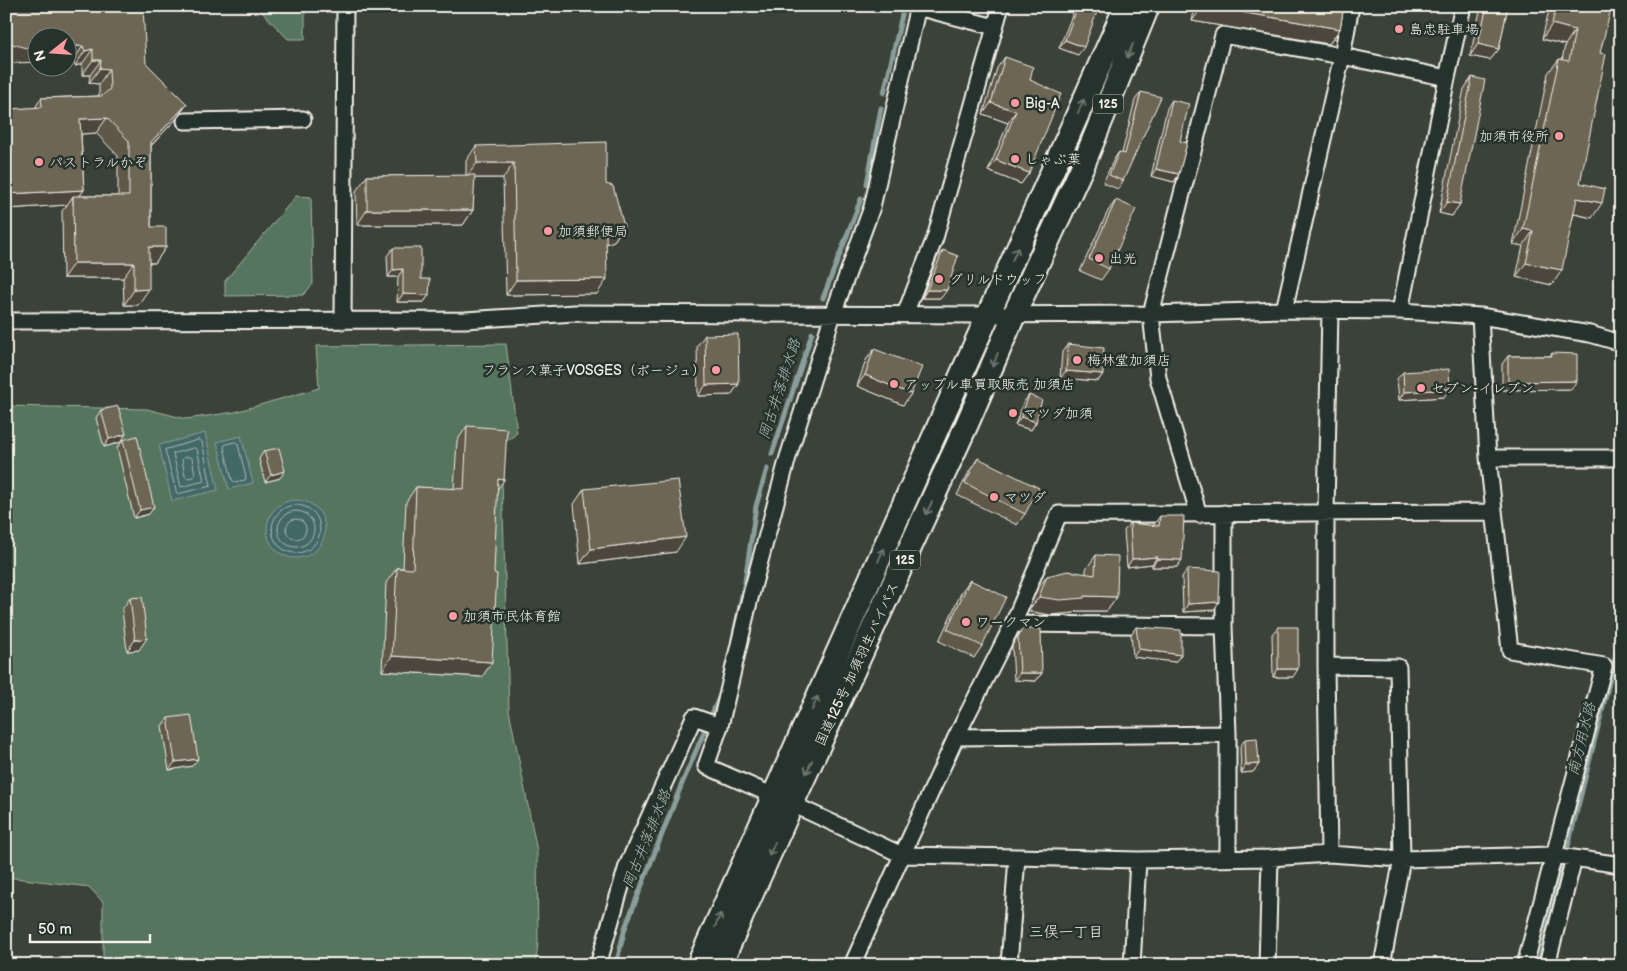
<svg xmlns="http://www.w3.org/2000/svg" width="1627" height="971" font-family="'Balsamiq Sans','Klee One',sans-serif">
<rect width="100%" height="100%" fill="#3b4239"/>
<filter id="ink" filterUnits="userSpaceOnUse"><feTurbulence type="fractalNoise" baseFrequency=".02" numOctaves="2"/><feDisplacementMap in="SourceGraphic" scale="10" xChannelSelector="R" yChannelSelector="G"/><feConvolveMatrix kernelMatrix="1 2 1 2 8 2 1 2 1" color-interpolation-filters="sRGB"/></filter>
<g filter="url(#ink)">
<!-- green -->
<path fill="#56755e" stroke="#a5b3a3" d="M256 6H305V39H288Z
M296 196 311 197 313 284 303 295 225 296V281Z
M506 344 517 433 501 446 509 710 537 851 538 944 535 965H103V902L89 887 6 877V406L147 409 186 419 235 412 319 388 316 346Z"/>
<!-- water -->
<path fill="#436768" stroke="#8a9e9b" d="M205 433 218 490 172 501 159 445Z
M241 436 253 483 229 489 217 442Z
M267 529a29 29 0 1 1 58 0a29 29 0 1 1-58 0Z"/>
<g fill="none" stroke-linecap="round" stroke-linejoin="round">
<!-- shore -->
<path stroke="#adbab5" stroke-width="1" d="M199 440 202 442 211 486 177 494 165 450Z
M235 442 238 444 246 478 245 480 235 482 232 480 224 447 225 445Z
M194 448 197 449 204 481 181 487 173 454Z
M189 457 192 458 195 475 194 477 188 478 185 476 182 460 183 458Z
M272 529a24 24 0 1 1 48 0a24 24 0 1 1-48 0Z
M278 529a18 18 0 1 1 36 0a18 18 0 1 1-36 0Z
M286 529a10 10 0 1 1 20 0a10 10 0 1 1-20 0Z"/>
<!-- stream -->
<path stroke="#8a9e9b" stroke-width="5" d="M884 93 904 6
M867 184 881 108
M823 298 861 199
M772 454 812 333
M733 639 745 581 756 506 767 469
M711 716 721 693
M1567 850 1621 635
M616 965 625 928 681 786 707 725
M1538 965 1563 866"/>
<defs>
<path id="minor" d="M917 7 995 27
M185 121 303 119
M1284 310 1342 56 1351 6
M1400 311 1447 78 1463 6
M905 314 935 238 1001 6
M1480 316 1488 458 1510 650 1604 666 1525 965
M6 321 465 320 575 313 988 315 1151 314 1284 310 1400 311 1480 316 1590 334 1621 343
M343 321 345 6
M1488 458H1621
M1224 513V626L1228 734V858
M1199 515 1158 378 1151 314 1223 35 1342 56 1447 78
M1013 624 1224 626
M1326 666 1398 667 1402 859 1382 965
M956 737 1228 734
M774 796 706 766 720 726 749 602 788 457 833 314 872 207 918 6
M792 804 902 855 1017 857
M1329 854 1326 666V512L1330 310
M598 965 627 866 694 717 720 726
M852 965 956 737 1013 624 1059 514C1204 515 1349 512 1494 512
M1009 965 1017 857 1138 860 1270 858 1329 854 1402 859 1553 855 1621 865
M1132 965 1138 860
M1267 965 1270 858
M1547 965 1574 858"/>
<path id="highway" d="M698 965 1126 6
M720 965 792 804 967 424 1014 315 1084 163 1148 6"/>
</defs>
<!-- minor casing -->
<use href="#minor" stroke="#f4f1e8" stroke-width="19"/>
<!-- highway casing -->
<use href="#highway" stroke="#f4f1e8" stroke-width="26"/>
<!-- minor -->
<use href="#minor" stroke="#26332d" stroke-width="15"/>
<!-- highway -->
<use href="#highway" stroke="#26332d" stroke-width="22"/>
</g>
<!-- wall -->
<path fill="#5e5849" stroke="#f4f1e8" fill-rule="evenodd" d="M6 6 146 63 187 104 176 119 151 146V227L166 247 155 263H149L138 305H124L123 278H63L62 211 67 205 6 209ZM68 38V61H73L75 66 82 64V75H90L89 83 99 84V96L41 98 35 108 11 109 6 61 15 63ZM96 133 118 156V196H79L84 190 81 134Z
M1077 6H1082L1078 55 1059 48 1073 13Z
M1195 6H1344L1340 29 1329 44 1192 21Z
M1481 6H1508L1499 49 1490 60 1470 56Z
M1553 6H1583L1600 53 1580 183 1592 218 1574 214 1552 285 1516 277 1523 246 1513 244 1548 73 1559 59 1562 60 1565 45 1542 39 1548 14Z
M1005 57 1030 80 1029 173 1021 184 988 171 1008 123 983 114 997 68Z
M1472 77 1460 204 1452 216 1439 213 1464 89Z
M1141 92 1123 181 1118 189 1103 183 1114 159 1119 152 1122 153 1135 100Z
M1172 100 1180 141 1174 182 1151 176 1167 108Z
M476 146 606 184 624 226 614 241 606 244 597 294 506 295 503 178H474L473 210 463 225H357L356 191 367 176H466V161Z
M1116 200 1109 269 1101 280 1080 271 1108 211Z
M393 248 421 279 429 295 424 302H397L398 277H388L387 256Z
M943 250 941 298H922L937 258Z
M705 335 739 384 731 395 698 396 697 346Z
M1068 344 1103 374 1098 381 1060 378 1062 352Z
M874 349 911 394 903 405 857 386 866 360Z
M1552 353 1571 389 1502 390V364L1508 356H1550Z
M1403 372 1444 397 1399 400 1397 379Z
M1029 395 1036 422 1031 430 1015 425 1023 403Z
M101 410 121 442 104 447 96 418Z
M467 426 497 490 482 677 382 671 386 583 397 568H403L406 502 416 487 454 489 457 441Z
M1621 426V447L1618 446Z
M123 440 149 514 134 518 117 448Z
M264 451 280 478 265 482 259 459Z
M978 458 1025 514 1017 525 957 495 970 470Z
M584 489 676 552 580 564 574 504Z
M1160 516 1177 567H1152V564L1127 567 1124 531 1130 523 1154 526V524Z
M1096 555 1117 597 1107 611H1076L1074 613 1050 615 1028 611 1037 590 1047 576 1086 574V569Z
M1187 569 1214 610 1183 612 1182 577Z
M970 580 982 646 974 658 939 641 962 591Z
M130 598 139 650 127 651 122 610Z
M1136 627 1181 655 1175 662 1133 657 1131 634Z
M1278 627 1293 677H1273L1272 634Z
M1022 629 1042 673 1036 681 1014 680 1012 646 1017 637Z
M168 718 192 766 169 770 162 726Z
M1245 739 1259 764 1253 772 1241 773 1240 747Z"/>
<!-- shaded-wall -->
<path fill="#4c473c" stroke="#f4f1e8" d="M1203 6H1205L1340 29 1329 44 1192 21Z
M1552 24 1575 30 1565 45 1542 39Z
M1065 40 1084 47 1078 55 1059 48Z
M6 42 38 47V62L15 63 6 61Z
M1478 44 1499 49 1490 60 1470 56Z
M68 46H83L73 61H68Z
M93 49 82 64 75 66 85 51Z
M93 60H101L90 75H82Z
M100 68 109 69 99 84 89 83Z
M991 103 1016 111 1008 123 983 114Z
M187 104 176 119 140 157 151 142Z
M107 118 96 133 69 135 80 119Z
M996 160 1029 173 1021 184 988 171Z
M477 163H514L503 178H466Z
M1156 169 1179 174 1174 182 1151 176Z
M84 190 73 205V196L67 205 6 209V194Z
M1577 198 1602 203 1592 218 1567 212Z
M1447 202 1460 204 1452 216 1439 213Z
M367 210H473L463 225H357Z
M624 226 614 241 595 248 606 233Z
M1523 229 1533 231 1523 246 1513 244Z
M149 247H166L155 263 138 262Z
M74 263H134L123 278H63Z
M1526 263 1562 270 1552 285 1516 277Z
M403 269 398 277H388L393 270Z
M607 279 597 294 506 295 516 280Z
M149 289 138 305H124L134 290Z
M927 290H947L941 298H922Z
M403 294 429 295 424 302H397Z
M1066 371 1103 374 1098 381 1060 378Z
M865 375 911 394 903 405 857 386Z
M1577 381 1571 389 1502 390 1508 382Z
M739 384 731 395 698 396 706 385Z
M1450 389 1444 397 1399 400 1404 392Z
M1021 417 1036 422 1031 430 1015 425Z
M126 434 121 442 104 447 109 439Z
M285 471 280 478 265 482 271 475Z
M498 479 504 480 494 494Z
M154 507 149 514 134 518 140 510Z
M686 537 676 552 580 564 591 549Z
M1157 557 1152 564 1127 567 1132 559Z
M1157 559 1182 560 1177 567H1152Z
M1084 596 1117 597 1107 611H1076L1074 613 1050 615 1028 611 1039 597Z
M1219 602 1214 610 1183 612 1188 604Z
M147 638 139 650 127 651 135 640Z
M1139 649 1181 655 1175 662 1133 657Z
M392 656 492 662 482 677 382 671Z
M1278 669H1298L1293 677H1273Z
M1020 673H1042L1036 681 1014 680Z
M198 759 192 766 169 770 175 762Z
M1259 764 1253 772 1241 773 1246 765Z"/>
<!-- building -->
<path fill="#6d6655" stroke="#f4f1e8" d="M6 6H143L146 63 187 104 151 142V227H166V247H149V289L134 290V263H74L73 196H129V141L107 118 80 119 84 190 6 194V59L11 109 42 107 41 98 102 96 110 89 109 69 100 68 101 60H93V49L85 51 83 46H68V38H38V47L26 48 6 42Z
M1078 6H1082L1097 12 1084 47 1065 40Z
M1205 6H1344L1340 29Z
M1487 6H1508L1499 49 1478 44Z
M1556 6H1583L1610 13 1600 53 1606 54 1580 183 1605 189 1602 203 1577 198 1562 270 1526 263 1533 231 1523 229 1559 59 1569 61 1575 30 1552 24Z
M1005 57 1033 67 1030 80 1061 94 1029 173 996 160 1016 111 991 103Z
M1472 77 1485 80 1460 204 1447 202Z
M1141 92 1161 97 1123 181 1109 175 1119 152 1125 154Z
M1172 100 1189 104 1180 141 1187 143 1179 174 1156 169Z
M606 142V184L613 186 624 226 606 233 607 279 516 280 514 163H477L476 146Z
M475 175 473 210H367V176Z
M1116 200 1136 209 1109 269 1089 259Z
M393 248H421V279H430L429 295 403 294V269L393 270Z
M943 250 958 256 947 290H927Z
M738 334 739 384 706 385 705 335Z
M1068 344 1104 348 1103 374 1066 371Z
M874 349 922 367 911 394 865 375Z
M1552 353 1577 354V381L1508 382V356H1552Z
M1449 369 1450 389 1404 392 1403 372Z
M1029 395 1042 400 1036 422 1021 417Z
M118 406 126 434 109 439 101 410Z
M467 426 507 429 504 480 498 479 494 573 497 574 492 662 392 656 397 568 413 569 416 487 464 489Z
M137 436 154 507 140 510 123 440Z
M279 448 285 471 271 475 264 451Z
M978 458 1039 488 1025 514 965 483Z
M678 480 686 537 591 549 584 489Z
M1160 516H1184L1182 560 1157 559V557L1132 559 1130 523 1159 526Z
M1096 555 1118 556 1117 597 1084 596V598L1060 600 1039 597 1047 576 1068 571 1095 575Z
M1187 569 1220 571 1219 602 1188 604Z
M970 580 1006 597 982 646 947 629Z
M142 597 147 638 135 640 130 598Z
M1136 627 1181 630V655L1139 649Z
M1278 627H1298V669H1278Z
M1022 629H1041L1042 673H1020L1018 638Z
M191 715 198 759 175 762 168 718Z
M1257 738 1259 764 1246 765 1245 739Z"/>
<!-- one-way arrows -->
<defs><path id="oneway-shaft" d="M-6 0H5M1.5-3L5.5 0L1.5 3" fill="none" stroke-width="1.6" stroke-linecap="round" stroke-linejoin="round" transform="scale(1.25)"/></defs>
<g stroke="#6e766e">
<use href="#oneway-shaft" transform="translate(1130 51) rotate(112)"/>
<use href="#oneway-shaft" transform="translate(1081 106) rotate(-66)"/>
<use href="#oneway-shaft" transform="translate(1015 254) rotate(-66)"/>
<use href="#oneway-shaft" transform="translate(995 360) rotate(112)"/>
<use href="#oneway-shaft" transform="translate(929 508) rotate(115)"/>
<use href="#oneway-shaft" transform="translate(881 555) rotate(-66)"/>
<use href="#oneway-shaft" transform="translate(815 703) rotate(-66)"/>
<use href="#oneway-shaft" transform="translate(809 767) rotate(115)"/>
<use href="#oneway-shaft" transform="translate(772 849) rotate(114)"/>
<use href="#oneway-shaft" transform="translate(718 920) rotate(-66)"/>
</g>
</g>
<!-- markers -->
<g fill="#ff9aa2" stroke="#26332d" stroke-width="2">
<circle cx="1399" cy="29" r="5"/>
<circle cx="1015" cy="103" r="5"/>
<circle cx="1559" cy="136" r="5"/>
<circle cx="1015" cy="159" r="5"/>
<circle cx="39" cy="162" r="5"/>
<circle cx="548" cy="231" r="5"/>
<circle cx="1099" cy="258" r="5"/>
<circle cx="939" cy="279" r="5"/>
<circle cx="1077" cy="360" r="5"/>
<circle cx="716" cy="370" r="5"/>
<circle cx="894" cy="384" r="5"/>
<circle cx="1421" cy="388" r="5"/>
<circle cx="1013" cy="413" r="5"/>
<circle cx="994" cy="497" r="5"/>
<circle cx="453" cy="616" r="5"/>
<circle cx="966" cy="622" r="5"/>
</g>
<g text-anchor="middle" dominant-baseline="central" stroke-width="5" stroke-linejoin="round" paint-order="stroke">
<!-- shield labels -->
<g fill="#26332d" stroke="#b6b8b0" stroke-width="1">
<rect x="1093" y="94.5" width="30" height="19" rx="4"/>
<rect x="890" y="550.5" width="30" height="19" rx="4"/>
</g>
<g font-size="12" font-weight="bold" fill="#f4f1e8">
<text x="1108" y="104">125</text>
<text x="905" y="560">125</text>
</g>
<!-- poi labels -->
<g font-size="14" fill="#f4f1e8" stroke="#26332d" text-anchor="start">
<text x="1409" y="29">島忠駐車場</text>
<text x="1025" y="103">Big-A</text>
<text x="1549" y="136" text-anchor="end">加須市役所</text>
<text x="1025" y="159">しゃぶ葉</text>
<text x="49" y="162">パストラルかぞ</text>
<text x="558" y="231">加須郵便局</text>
<text x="1109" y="258">出光</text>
<text x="949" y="279">グリルドウッフ</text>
<text x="1087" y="360">梅林堂加須店</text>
<text x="706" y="370" text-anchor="end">フランス菓子VOSGES（ボージュ）</text>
<text x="904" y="384">アップル車買取販売 加須店</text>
<text x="1431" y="388">セブン-イレブン</text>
<text x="1023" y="413">マツダ加須</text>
<text x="1004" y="497">マツダ</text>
<text x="463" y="616">加須市民体育館</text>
<text x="976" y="622">ワークマン</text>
</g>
<!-- street labels -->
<g font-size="14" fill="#f4f1e8" stroke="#26332d">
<text transform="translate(857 664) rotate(-65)">国道125号 加須羽生バイパス</text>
</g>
<!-- water labels -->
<g font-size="15" font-style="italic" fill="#adbab5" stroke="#26332d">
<text transform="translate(780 389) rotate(-72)">岡古井落排水路</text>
<text transform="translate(1582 739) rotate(-76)">南方用水路</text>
<text transform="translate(647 839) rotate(-68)">岡古井落排水路</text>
</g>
<!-- neighbourhood labels -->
<g font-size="15" fill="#f4f1e8" stroke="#26332d">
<text x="1066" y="932">三俣一丁目</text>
</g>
</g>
<!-- margin -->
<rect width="1627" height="971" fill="none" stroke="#26332d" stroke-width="25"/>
<rect x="12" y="12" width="1602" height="946" fill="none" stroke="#f4f1e8" stroke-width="2" filter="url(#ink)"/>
<!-- north arrow -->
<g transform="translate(52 52) rotate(253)"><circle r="24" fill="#26332d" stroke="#787f78"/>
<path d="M0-4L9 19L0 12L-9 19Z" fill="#ff9aa2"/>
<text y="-8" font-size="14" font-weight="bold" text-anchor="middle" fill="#f4f1e8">N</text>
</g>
<!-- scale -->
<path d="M30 934v8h120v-8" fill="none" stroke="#f4f1e8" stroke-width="2.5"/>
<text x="38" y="934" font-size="15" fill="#f4f1e8" stroke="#26332d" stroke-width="4" paint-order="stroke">50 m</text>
</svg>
